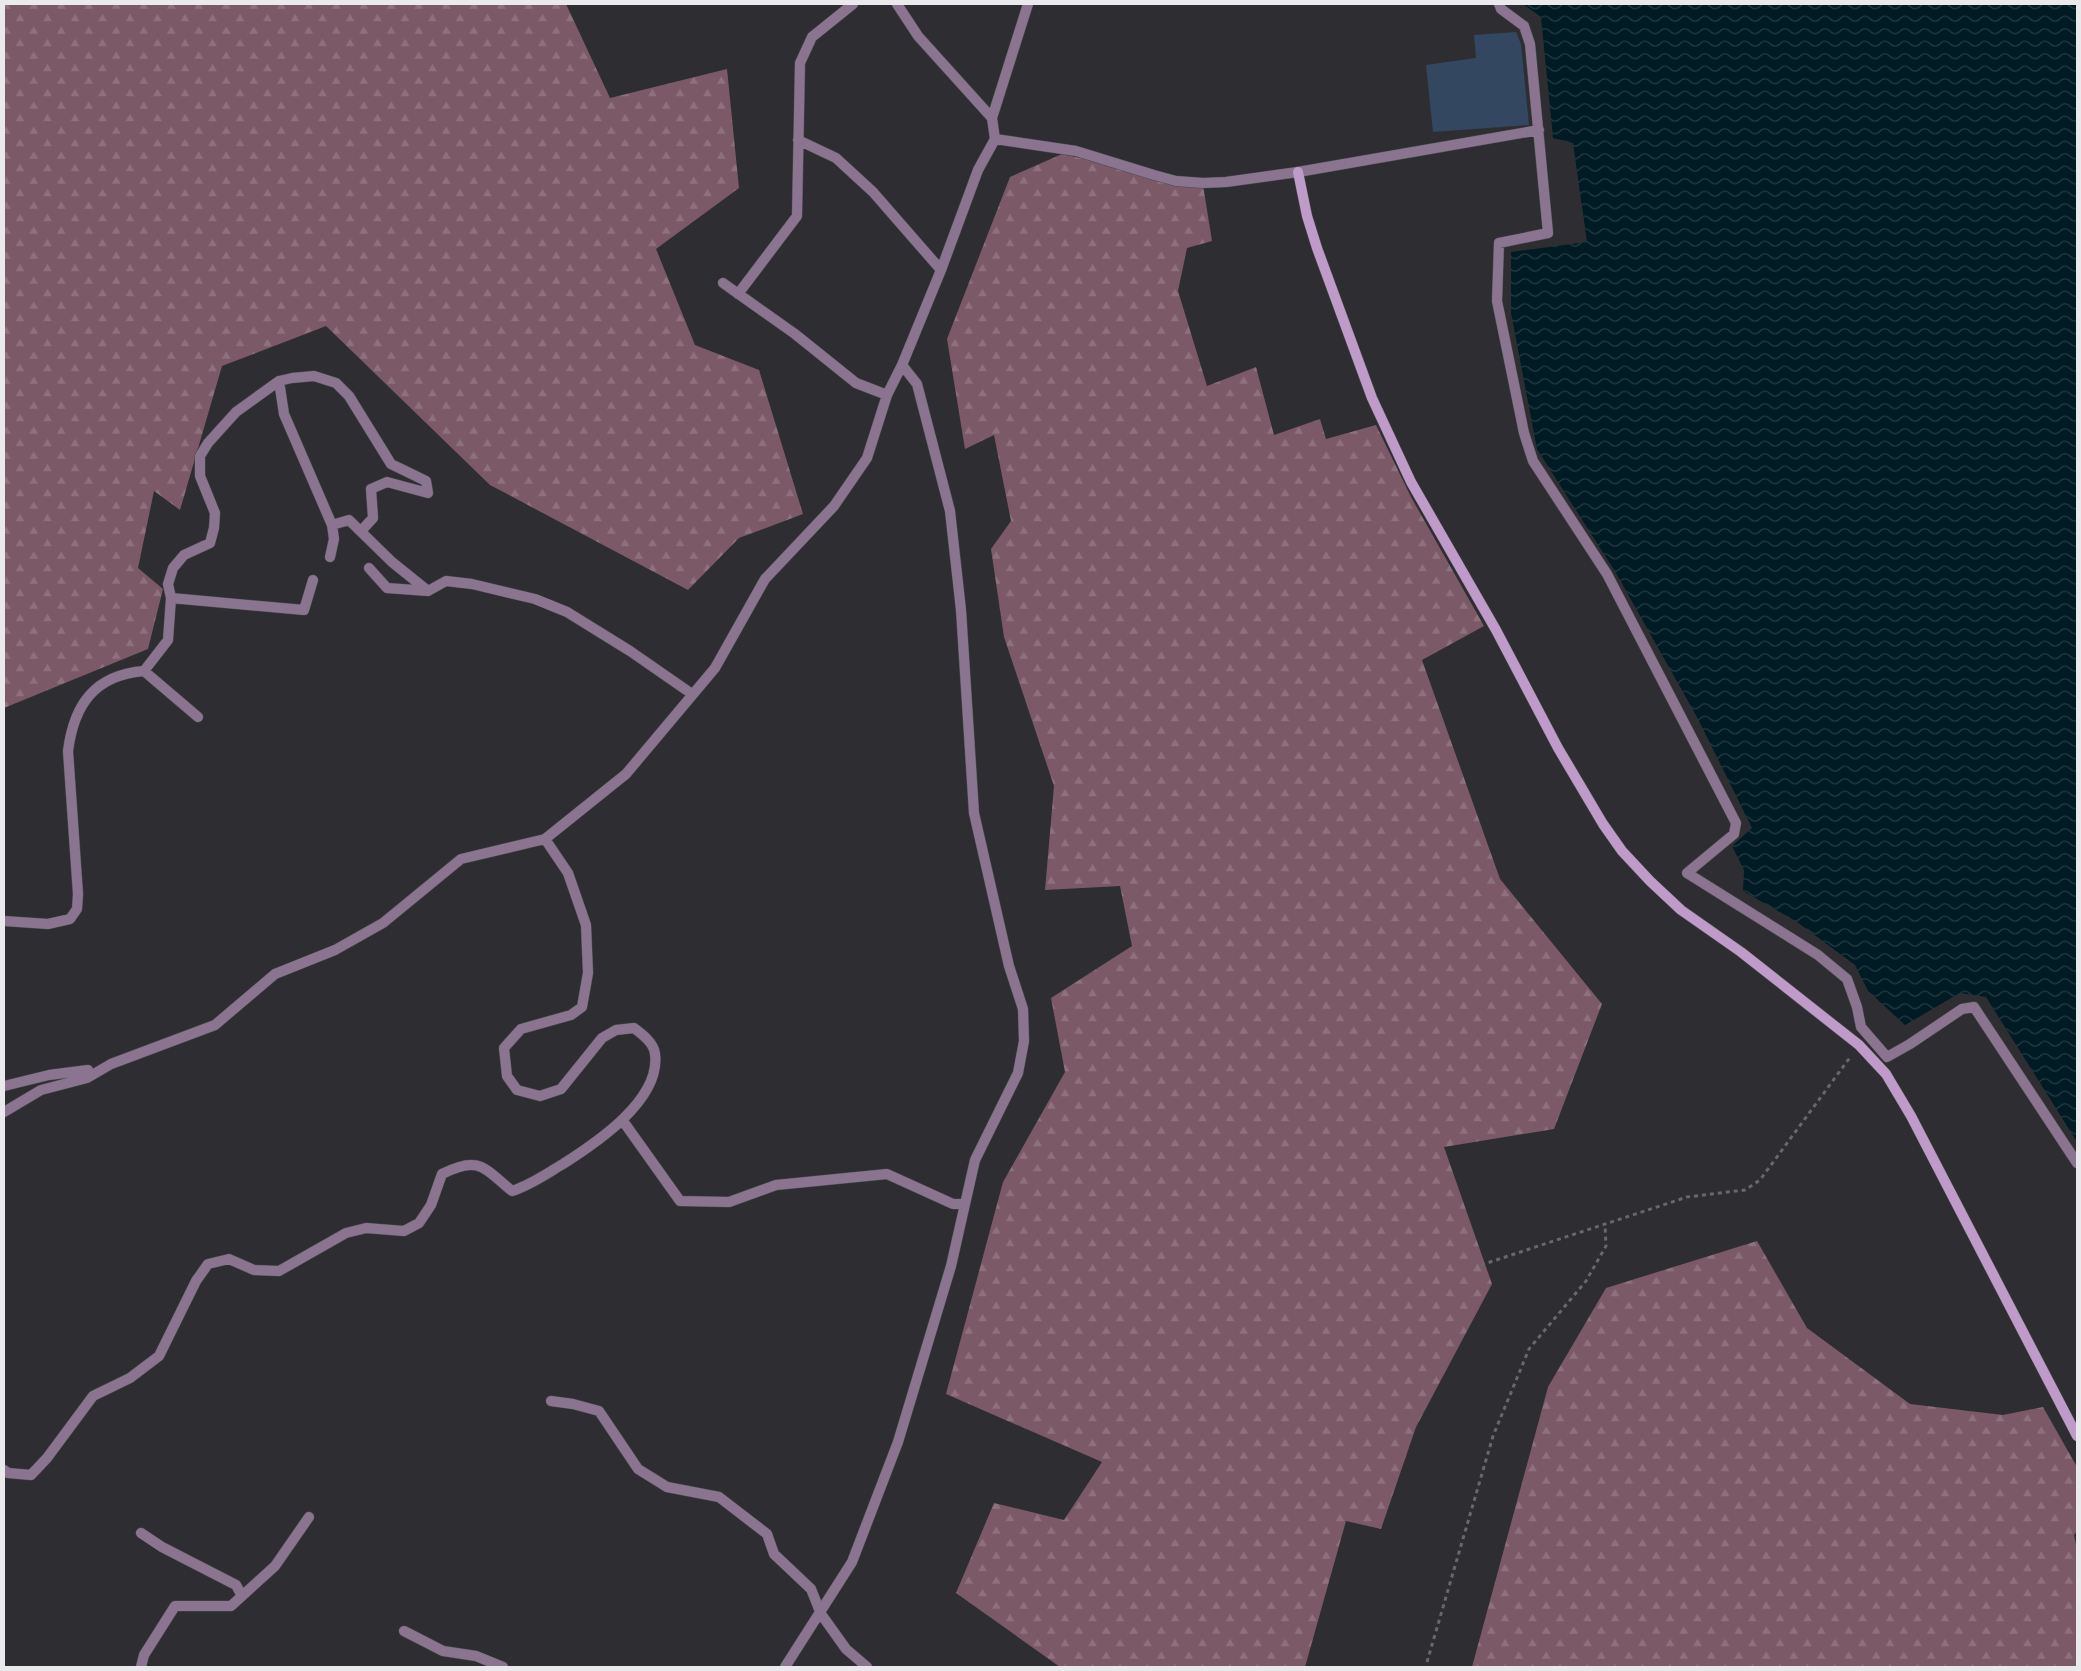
<svg xmlns="http://www.w3.org/2000/svg" width="2081" height="1671" font-family="Ubuntu,sans-serif">
<defs>
<pattern id="forest-firs" width="22" height="20" patternUnits="userSpaceOnUse" patternTransform="scale(1.25)"><rect width="22" height="20" fill="#7b5967"/><path d="M5 1l3.5 6h-7zM16 11l3.5 6h-7z" fill="#8e717d"/></pattern>
<pattern id="water-waves" width="16" height="10" patternUnits="userSpaceOnUse" patternTransform="scale(1.25)"><rect width="16" height="10" fill="#001b24"/><path d="M0 5q4-4 8 0t8 0" fill="none" stroke="#253c44"/></pattern>
</defs>
<rect width="100%" height="100%" fill="#2e2e32"/>
<!-- forest -->
<path fill="url(#forest-firs)" d="M4 4H566L610 98 727 69 739 188 656 249 695 345 759 370 803 514 739 538 688 590 490 485 326 326 222 366 180 510 154 491 138 568 163 589 148 649 4 708Z
M1062 154 1203 185 1212 241 1187 248 1178 291 1207 386 1256 367 1274 435 1320 419 1326 439 1376 425 1411 497 1484 626 1422 660 1500 879 1602 1004 1554 1129 1444 1147 1492 1284 1416 1427 1381 1529 1346 1521 1305 1667H1060L956 1593 994 1503 1064 1520 1102 1462 946 1394 1003 1182 1065 1072 1051 998 1132 946 1120 886 1045 890 1054 786 1004 637 991 549 1011 521 994 435 965 449 947 339 1010 177Z
M1757 1241 1807 1328 1910 1404 2003 1415 2043 1407 2077 1467V1531L2074 1535 2077 1549V1667H1472L1548 1387 1606 1288Z"/>
<!-- water -->
<path fill="url(#water-waves)" d="M1523 4H2077V1142L1986 997 1960 993 1905 1025 1868 991 1855 965 1797 922 1743 891 1744 870 1732 846 1752 828 1698 719 1616 573 1537 449 1511 313V252L1587 242 1573 143 1553 138 1541 17Z"/>
<!-- building -->
<path fill="#334760" d="M1516 32 1521 44 1529 125 1433 132 1426 65 1476 58 1474 35Z"/>
<g fill="none" stroke-linecap="round" stroke-linejoin="round">
<defs>
<path id="street" d="M897 4 918 36 992 118 995 139
M1499 4 1501 9 1524 26 1530 44 1548 233 1499 243 1497 301 1524 433 1533 461 1607 574 1736 823 1734 834 1687 873 1818 955 1847 979 1857 1007 1861 1027 1887 1057 1910 1044 1962 1009 1974 1007 2077 1163
M992 118 1028 4
M798 140 836 158 873 192 941 270
M723 283 795 334 856 383 887 395
M738 294 797 216 800 63 812 37 853 4
M279 381 284 414 332 525 349 520 392 562 428 591 446 581 472 584 535 599 567 612 630 651 692 694
M330 557 334 539 332 525
M369 568 387 588 428 591
M171 598 304 610 313 580
M144 671 168 640 171 598 168 584 173 568 184 555 210 543 214 528 215 513 200 476V456L208 443 236 412 279 381 292 378 314 376 336 383 349 396 391 464 426 481 428 493 387 482 371 489 373 518 361 531
M4 921 48 924 70 919 77 909 78 894 68 751C74 704 95 675 144 671L198 717
M4 1086 49 1075 88 1070 87 1078 111 1064 215 1025 275 974 335 950 383 923 461 859 545 839 626 774 715 668 765 579 834 506 867 458 887 395 902 365 941 270 978 170 995 139 1076 151 1154 175 1176 181 1203 183 1226 182 1298 172 1539 130
M4 1112 41 1090 87 1078
M623 1121 680 1201 729 1202 776 1185 887 1174 953 1204H965
M551 1401 573 1404 599 1411 638 1469 667 1487 719 1497 767 1534 774 1554 811 1589 821 1614 846 1649 867 1667
M4 1470 8 1473 31 1475 47 1458 93 1396 130 1378 159 1356 196 1281 208 1264 229 1259 254 1270 279 1271 346 1233 366 1228 404 1231 419 1223 431 1205 442 1174C479 1155 484 1168 512 1191 531 1185 546 1174 563 1164 596 1143 661 1100 655 1054 654 1043 642 1034 634 1028L616 1030 602 1038 561 1089 540 1096 517 1090 507 1076 504 1048 521 1029 571 1015 582 1007 588 973 586 925 568 873 545 839
M242 1596 275 1566 309 1517
M404 1631 443 1651 476 1656 503 1667
M141 1667 144 1655 175 1606H231L242 1596 236 1585 162 1547 141 1533
M785 1667 852 1562 898 1442 951 1266 975 1160 1018 1073 1024 1041 1023 1009 1009 966 974 813 961 610 950 511 917 384 902 365"/>
<path id="secondary" d="M1298 172 1307 216 1317 248 1372 398 1411 482 1496 630 1558 748 1603 824 1622 851 1650 881 1681 910 1741 952 1859 1045 1886 1074 1911 1116 2077 1436"/>
</defs>
<!-- street casing -->
<use href="#street" stroke="#4c4c50" stroke-width="11"/>
<!-- secondary casing -->
<use href="#secondary" stroke="#4c4c50" stroke-width="11"/>
<!-- path -->
<path stroke="#68686b" stroke-width="3" stroke-dasharray="4 4" stroke-linecap="butt" d="M1481 1265 1687 1197 1745 1190 1760 1180 1851 1056
M1427 1662 1493 1436 1529 1349 1586 1281 1606 1246 1605 1225"/>
<!-- street -->
<use href="#street" stroke="#8a7490" stroke-width="10"/>
<!-- secondary -->
<use href="#secondary" stroke="#be9bc8" stroke-width="10"/>
</g>
<!-- border -->
<rect width="2081" height="1671" fill="none" stroke="#eaeaec" stroke-width="10"/>
</svg>
